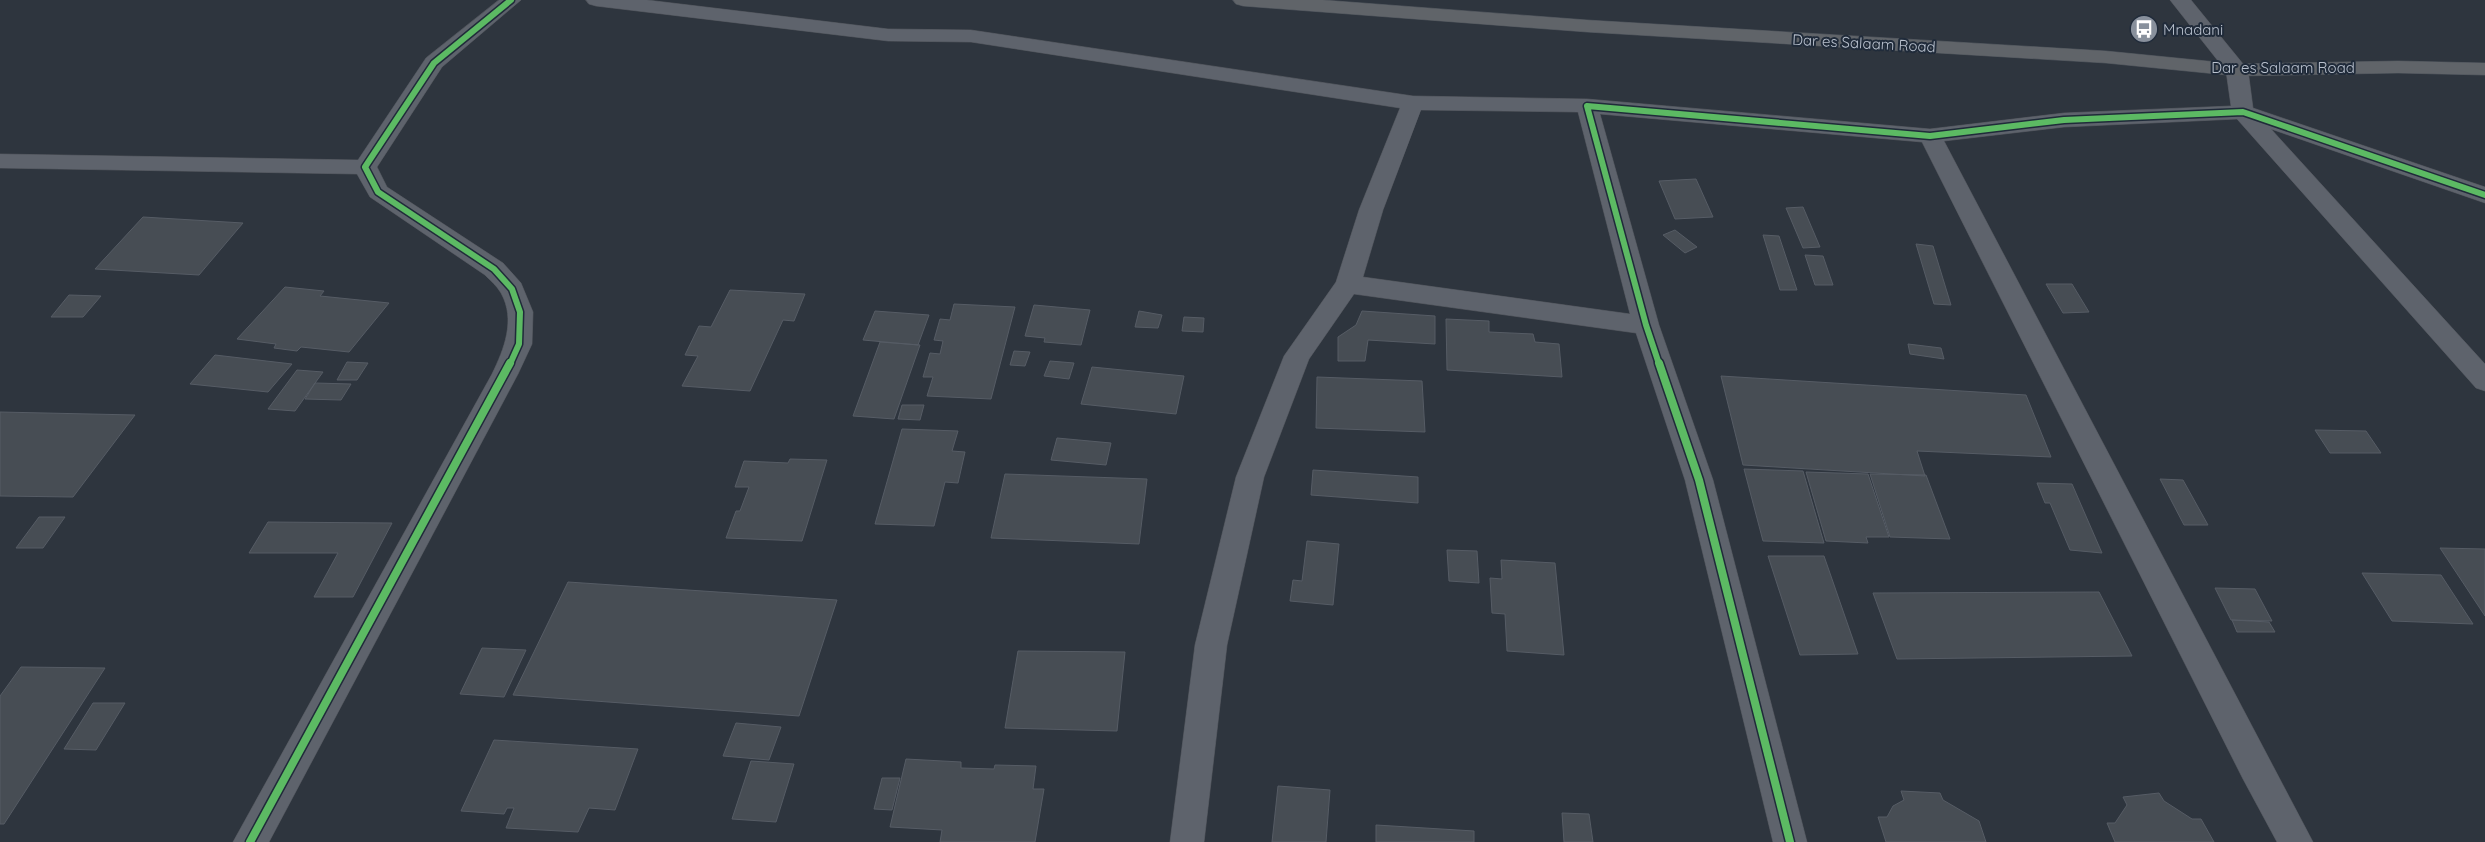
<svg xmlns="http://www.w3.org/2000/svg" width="2485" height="842" font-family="Quicksand,sans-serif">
<rect width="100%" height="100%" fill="#2e353e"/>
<!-- building -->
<path fill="#474d54" stroke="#565c65" d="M1696 179 1713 217 1675 219 1659 181Z
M1803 207 1820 247 1803 248 1786 208Z
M143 217 243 223 199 275 95 269Z
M1675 230 1697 247 1685 253 1663 235Z
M1763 235 1779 236 1797 290H1780Z
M1916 244 1933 246 1951 305 1934 304Z
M1805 255 1823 256 1833 285H1815Z
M2046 284H2072L2089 312 2063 313Z
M285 287 324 291 320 296 389 303 349 352 301 347 297 351 274 348 276 344 237 339Z
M730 290 805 294 794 321 783 320 750 391 682 386 698 356 685 355 699 326 711 327Z
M69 295 101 296 83 317H51Z
M954 304 1015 307 991 399 927 396 933 377H923L930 353 940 354 943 341 934 340 940 319 950 320Z
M1034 305 1090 310 1081 345 1044 342 1045 338 1025 336Z
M875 311 929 315 918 345 863 340Z
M1139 311 1162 315 1158 328 1135 327Z
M1362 311 1435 316V344L1368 340 1365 361H1338V337L1356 325Z
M1184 317 1204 318 1203 332 1182 331Z
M1446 319 1489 321V332L1533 334 1535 342 1559 344 1562 377 1447 370Z
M880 342 920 345 894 419 853 416Z
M1908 344 1941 348 1944 359 1910 354Z
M1014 351 1030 352 1025 366 1010 365Z
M215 355 292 364 268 392 190 384Z
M1050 361 1074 363 1069 379 1044 376Z
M347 362 368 363 357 380H337Z
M1092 367 1184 376 1176 414 1081 404Z
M297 370 323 372 295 411 268 409Z
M1721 376 2026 395 2051 457 1917 451 1925 476 1743 465Z
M1317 377 1422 381 1425 432 1316 428Z
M315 383 351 384 341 400 305 399Z
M902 405H924L920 420 898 419Z
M0 412 135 415 73 497 0 496Z
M902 429 958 431 952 451 965 452 958 483 945 482 934 526 875 524Z
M2315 430 2366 431 2381 453H2330Z
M1057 438 1111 443 1106 465 1051 460Z
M790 459 827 460 802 541 726 538 736 511H740L749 487H735L744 461 788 463Z
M1744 469 1803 471 1824 543 1763 541Z
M1313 470 1418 477V503L1311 495Z
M1806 472 1868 474 1889 537H1866L1868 543 1826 541Z
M1005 474 1147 479 1139 544 991 538Z
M1870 474 1926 475 1950 539 1890 537Z
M2160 479 2183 480 2208 525H2184Z
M2037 483 2072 484 2102 553 2070 550 2050 503H2045Z
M39 517H65L43 548H16Z
M268 522 392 523 353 597H314L338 553H249Z
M1307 541 1339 544 1333 605 1290 601 1293 580 1302 581Z
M2440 548 2485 549V616Z
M1447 550 1477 551 1479 583 1449 581Z
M1768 556H1824L1858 654 1800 655Z
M1501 560 1555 563 1564 655 1507 651 1505 614 1492 613 1490 578 1502 579Z
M2362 573 2441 575 2473 624 2392 621Z
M568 582 837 600 799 716 513 695Z
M2215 588 2255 589 2272 621 2231 620Z
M2099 592 2132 656 1897 659 1873 593Z
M2232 620 2269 622 2275 632H2237Z
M482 648 526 650 504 697 460 694Z
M1018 651 1125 652 1117 731 1005 728Z
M21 667 105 668 4 824H0V696Z
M93 703H125L96 750 64 749Z
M736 723 781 727 769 760 723 756Z
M494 740 638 749 615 810 589 808 578 832 506 828 514 808H507L504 814 461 811Z
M906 759 961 762V768L994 769 995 765 1036 766 1033 789H1044L1035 842H940L942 830 890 827Z
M751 761 794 764 776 822 732 819Z
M882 778H900L892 810 874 809Z
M1278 786 1330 790 1326 842H1272Z
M1901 791 1940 793 1943 800 1979 821 1986 842H1886L1878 817H1887L1893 806 1904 800Z
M2159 793 2164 801 2192 819H2201L2214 842H2115L2107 823H2115L2127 805 2123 797Z
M1562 813 1589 814 1593 842H1564Z
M1376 825 1474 831V842H1376Z"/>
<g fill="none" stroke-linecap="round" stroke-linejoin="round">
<defs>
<path id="minor" d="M499 0H521L442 67 377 167 387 187 503 263 521 283 533 312 532 344 518 374 269 842H233L492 374C504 349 516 320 501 293 497 286 490 280 485 275L370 197 357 174 0 168V154L358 160 426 58Z
M586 0H647L888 29 971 30 1413 96 1587 99 1930 129 2064 113 2231 106 2226 71 2170 0H2191L2248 70 2253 108 2485 187V203L2271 129 2485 364V391L2476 388 2237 119 2064 127 1944 141 2313 842H2277L2243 779 1922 142 1600 114 1659 325 1713 480 1807 842H1773L1685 480 1636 333 1354 294 1309 359 1264 477 1227 645 1204 842H1170L1195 645 1236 477 1284 356 1336 282 1359 210 1400 108 971 42 888 41 596 6 589 4ZM1421 110 1578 112 1630 314 1363 277 1383 210Z"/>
<path id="trunk" d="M1233 0H1323L1587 20 2106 51 2237 64 2398 61 2485 63V75L2398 73 2237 76 2106 63 1587 32 1243 6 1236 4Z"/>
</defs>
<!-- minor casing -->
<use href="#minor" stroke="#4d5158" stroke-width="1"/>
<!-- trunk casing -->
<use href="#trunk" stroke="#4b5159" stroke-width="1"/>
<!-- minor -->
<use href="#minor" fill="#5e636c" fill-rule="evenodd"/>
<!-- trunk -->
<use href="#trunk" fill="#606469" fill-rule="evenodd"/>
<defs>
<path id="cycleway-far1" d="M510 364 519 344 520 312 512 289 494 269 378 192 365 167 434 63 511 0
M1659 364 1646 325 1587 106 1930 136 2064 120 2243 112 2485 195"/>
<path id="cycleway" d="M1659 363 1699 480 1790 842
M250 842 510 363"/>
</defs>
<!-- cycleway-far1 casing -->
<use href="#cycleway-far1" stroke="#202b3a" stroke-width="9"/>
<!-- cycleway casing -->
<use href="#cycleway" stroke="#202b3a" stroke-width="11"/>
<!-- cycleway-far1 -->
<use href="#cycleway-far1" stroke="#5cba63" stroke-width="6"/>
<!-- cycleway -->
<use href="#cycleway" stroke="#5cba63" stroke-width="8"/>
</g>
<!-- icons -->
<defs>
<symbol id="bus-disc" viewBox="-11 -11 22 22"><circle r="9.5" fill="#88909c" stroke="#202b3a"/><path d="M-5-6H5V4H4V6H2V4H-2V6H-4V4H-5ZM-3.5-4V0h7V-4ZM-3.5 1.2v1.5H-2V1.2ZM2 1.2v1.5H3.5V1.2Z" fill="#fff"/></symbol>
</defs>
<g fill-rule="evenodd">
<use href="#bus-disc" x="2128" y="13" width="32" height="32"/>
</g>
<g text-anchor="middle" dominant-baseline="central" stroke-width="4" stroke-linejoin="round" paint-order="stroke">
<!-- far-poi labels -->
<g font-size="15" fill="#b9c1ce" stroke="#202b3a" text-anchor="start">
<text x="2163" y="29">Mnadani</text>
</g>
<!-- far-street labels -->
<g font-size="15" fill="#b9c1ce" stroke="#202b3a">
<text transform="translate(1864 43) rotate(3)">Dar es Salaam Road</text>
<text x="2283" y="67">Dar es Salaam Road</text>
</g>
</g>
</svg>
